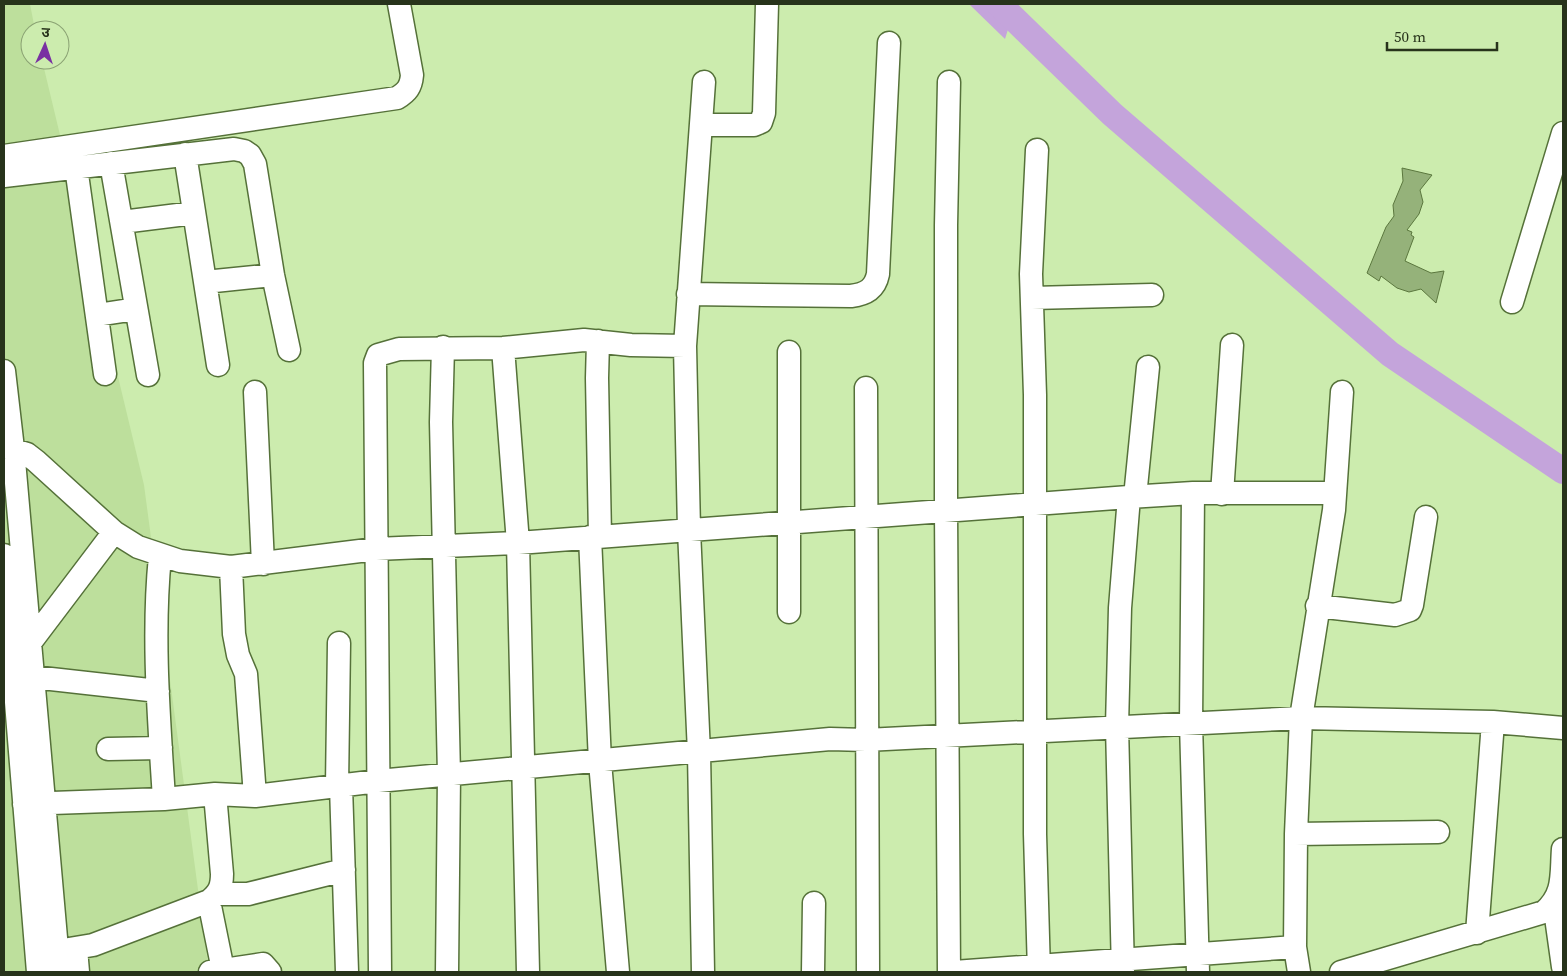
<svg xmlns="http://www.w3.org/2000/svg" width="1567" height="976" viewBox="0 0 1567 976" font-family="'Source Serif 4','Noto Sans Devanagari',serif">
<rect width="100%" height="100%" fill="#ccecae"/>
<path fill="#bddf9c" d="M4,4H30L35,30H30V60H42L144,485L209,972H4Z"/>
<path fill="#c4a4db" d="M969,4H1016L1005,39Z"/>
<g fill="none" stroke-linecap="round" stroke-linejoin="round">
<path stroke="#c4a4db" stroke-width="26" d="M999,4L1112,114L1390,354L1563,471"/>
</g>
<path fill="#95b27a" stroke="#5b773e" d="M1402,168L1432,175L1420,190L1423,202L1419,214L1407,230L1412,232L1411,235L1414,237L1405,261L1431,273L1444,271L1436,303L1421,289L1409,292L1397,288L1381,276L1379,281L1367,273L1386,227L1394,216L1393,205L1403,181Z"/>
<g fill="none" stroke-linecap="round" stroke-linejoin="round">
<g stroke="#557139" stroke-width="25">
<path id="minor" d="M949,82L946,225V510L949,972
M701,125H754L761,122L764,113L767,4
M1037,150L1031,274L1035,395V834L1039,972
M185,154L218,365
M4,156L397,98C407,92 411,87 412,75L399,4
M111,163L148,375
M76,167L105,374
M4,176L234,149L244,151L250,155L255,164L273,275L289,350
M122,222L194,213
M205,282L273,275
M688,294L851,296C866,294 875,289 878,274L889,43
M1032,298L1152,295
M1512,302L1563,133
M97,315L136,309
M598,341L597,378L600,537
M443,347L441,422L449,775L447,972
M503,348L518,543L528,972
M789,352V612
M4,371L13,449L59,972
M866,388L868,972
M255,392L263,564
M4,447L27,454L36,461L114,532L138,547L180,561L231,567L376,549L518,543L1129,497L1193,493H1333
M1193,493L1191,723L1198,972
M1222,494L1232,345
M1135,497L1148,367
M590,537L600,762L618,972
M4,555L38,972
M160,556C152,636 159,719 164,799
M231,567L234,634L238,655L246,674L255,796
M1317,606L1395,615L1410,610L1412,605L1426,517
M30,643L114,532
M33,677L158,691
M108,749L161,748
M337,786L339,643
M341,786L347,972
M24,804L164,799L215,794L255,796L378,781L830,739L866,740L1301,718L1493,722L1563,728
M1296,834L1438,832
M218,894H248L344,870
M209,901L223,970
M1554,903L1563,967
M1477,933L1493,722
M1295,947L1299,972
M76,949L78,972
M57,951L93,945L209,901C219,893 222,887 222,874L215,794
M210,972L263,964L270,972
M380,972L375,363L378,355L399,349L503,348L584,340L631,345L685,346
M703,972L699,753L689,530L685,346L704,82
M813,972L814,903
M954,972L1295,947L1296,834L1301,718L1334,510L1342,392
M1123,972L1117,726L1120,608L1129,497
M1341,972L1544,912C1565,894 1561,874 1563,849"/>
</g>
<use href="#minor" stroke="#fff" stroke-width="22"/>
</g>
<rect width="1567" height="976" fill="none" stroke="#27331b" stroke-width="10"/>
<g transform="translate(45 45) rotate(3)"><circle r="24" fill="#ccecae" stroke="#8aa273"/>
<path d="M0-4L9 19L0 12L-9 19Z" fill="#7930a2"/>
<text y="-8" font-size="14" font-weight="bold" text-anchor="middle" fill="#27331b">उ</text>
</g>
<path d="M1387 42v8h110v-8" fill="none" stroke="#27331b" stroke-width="2.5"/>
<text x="1394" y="42" font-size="15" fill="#27331b" stroke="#ccecae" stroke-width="4" paint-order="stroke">50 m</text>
</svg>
